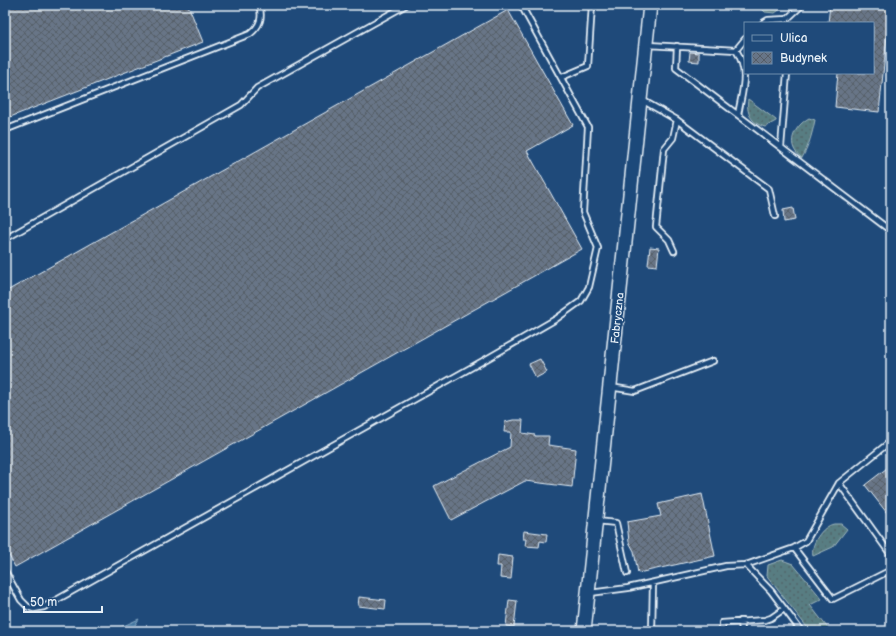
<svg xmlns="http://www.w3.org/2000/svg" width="896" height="636" viewBox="0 0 896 636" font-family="'Balsamiq Sans',sans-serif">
<defs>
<pattern id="grass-dots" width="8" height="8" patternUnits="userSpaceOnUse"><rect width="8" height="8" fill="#597d82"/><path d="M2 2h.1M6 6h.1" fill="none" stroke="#506569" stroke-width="1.8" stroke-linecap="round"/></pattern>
<pattern id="building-cross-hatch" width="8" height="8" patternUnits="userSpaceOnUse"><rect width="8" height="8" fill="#677587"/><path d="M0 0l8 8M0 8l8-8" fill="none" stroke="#565e68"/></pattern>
</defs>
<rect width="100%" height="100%" fill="#1f4a7a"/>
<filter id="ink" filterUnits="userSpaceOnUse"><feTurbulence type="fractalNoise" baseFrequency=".025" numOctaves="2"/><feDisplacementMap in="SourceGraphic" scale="8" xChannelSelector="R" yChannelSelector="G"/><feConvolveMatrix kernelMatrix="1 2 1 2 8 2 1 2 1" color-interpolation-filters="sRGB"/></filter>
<g filter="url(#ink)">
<path fill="url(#grass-dots)" stroke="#a0b7bd" d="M758,5H782L785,6L775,13L765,12Z
M748,99L776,120V121L765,127C751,123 746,113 748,99Z
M809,118L815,120C812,134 809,146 802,158C785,146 793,127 809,118Z
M834,524H841L847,529L833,547L813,556C810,545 822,526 834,524Z
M782,560L793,564L822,599L810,605L830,631H810L767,576L768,565Z"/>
<path fill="#4477a1" stroke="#86a8c4" d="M139,619L131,631H112Z"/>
<path fill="url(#building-cross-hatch)" stroke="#e8f1f8" d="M5,5H188L203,42L5,119Z
M830,5H882V7H890L879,112L835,107L838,73H873V23H828Z
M508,10L573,125L527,151L582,249L15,567L5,548V292Z
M690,52L699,53V62L689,61Z
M793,208L795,220L784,222L783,210Z
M650,247L659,248L657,266L648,265Z
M540,359L547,372L536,378L529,364Z
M513,420H523L522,433L535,435V436H549L548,445L576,449L572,487L525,481L451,520L434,486L510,447L511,432H504L505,422Z
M891,465V518L865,485Z
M702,494L715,556L638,573L634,551L629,542L627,522L661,516L658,504Z
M524,531L547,534L546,542L540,541L539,547L525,546L526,539H523Z
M498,555L513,557L511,579L500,578L501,566H497Z
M359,597L386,600L385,609L358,606Z
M509,600L517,601L514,627L506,626Z"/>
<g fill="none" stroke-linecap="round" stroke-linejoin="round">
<g stroke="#e8f1f8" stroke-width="8">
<path id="service" d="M763,23L768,20L787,19L802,5
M648,45L736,50
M677,46L676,68L891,231
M736,50C750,72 742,91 738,115
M736,50L745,39
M562,77L588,66L592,5
M642,100L677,120L673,138L664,149L656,227L669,240L674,251
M677,120L769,189L775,216
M5,130L250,34C260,26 263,18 259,5
M781,147L787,73
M5,239L241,105L257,88L406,5
M610,387L635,391L713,361
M839,483L891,555
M597,521L616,523L627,573
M794,548L833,599L891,570
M746,565L771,591L801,631
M5,571L21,600L28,607L34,609L44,607L490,357L556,319L581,301L589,287L598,248L583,212L588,127L521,5
M590,593L628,588L726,566L746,565L794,548L806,541L839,483L891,441
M741,621L742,631
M652,631L653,583
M722,631V623L765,620L771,618L784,609
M890,631L891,630"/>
</g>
<g stroke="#e8f1f8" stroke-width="16">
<path id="secondary" d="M584,631L650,5"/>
</g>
<use href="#service" stroke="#1f4a7a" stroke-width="4.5"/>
<use href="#secondary" stroke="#1f4a7a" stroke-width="13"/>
</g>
</g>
<g text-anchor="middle" stroke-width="3" stroke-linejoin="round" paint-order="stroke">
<g font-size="11" fill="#e8f1f8" stroke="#1f4a7a">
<text transform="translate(617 318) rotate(-84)" y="4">Fabryczna</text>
</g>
</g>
<rect width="896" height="636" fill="none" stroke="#1f4a7a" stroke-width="20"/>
<rect x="10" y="10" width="876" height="616" fill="none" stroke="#e8f1f8" stroke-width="1.5" filter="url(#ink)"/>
<rect x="744" y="22" width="130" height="52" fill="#1f4a7a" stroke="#6f8dac"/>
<rect x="752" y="35" width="20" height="6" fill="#1f4a7a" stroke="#6f8dac"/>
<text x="780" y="42" font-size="12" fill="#e8f1f8">Ulica</text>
<rect x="752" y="52" width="20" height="12" fill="url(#building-cross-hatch)" stroke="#6f8dac"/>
<text x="780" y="62" font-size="12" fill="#e8f1f8">Budynek</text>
<path d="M24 606v6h78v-6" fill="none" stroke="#e8f1f8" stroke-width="2"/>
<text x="30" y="606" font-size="12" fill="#e8f1f8" stroke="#1f4a7a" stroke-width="3" paint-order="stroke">50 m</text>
</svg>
